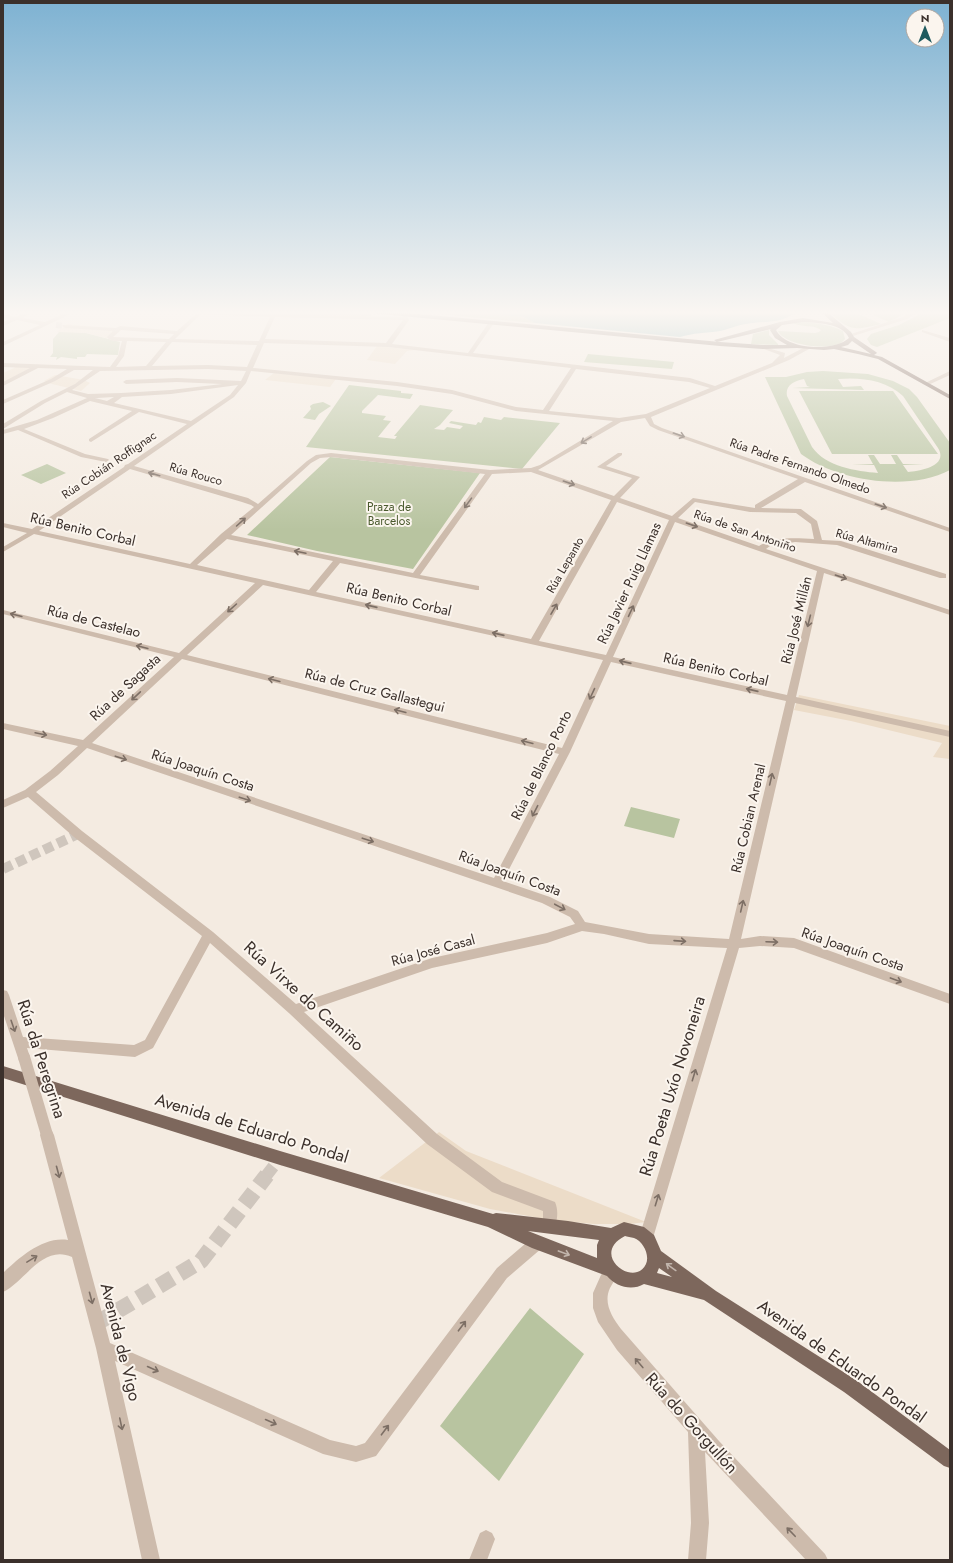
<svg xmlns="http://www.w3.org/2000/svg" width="953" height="1563" viewBox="0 0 953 1563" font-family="Jost,sans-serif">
<rect width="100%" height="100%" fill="#f4ebe1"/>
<path fill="#b8c4a0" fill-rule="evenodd" d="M288,311H346L372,314L371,316L285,314Z
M427,311C452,311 515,309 535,323L458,316Z
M887,311H910L889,322L873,315Z
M926,311H950V318L877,347L871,345L867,339L871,334L899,325Z
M835,313L861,315L881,324C854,330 852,332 831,314Z
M804,322C818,323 831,325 843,331L845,339C837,353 784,346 778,331L815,333L819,332L821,330C813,324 802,328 793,323Z
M769,330V335L778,344V345L751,344L753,334Z
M60,331L86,333L120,342L118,355L87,354L85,357H77V359L61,357L56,360L57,357H50L53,353V339Z
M588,354L674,362L672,369L584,362Z
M823,371L868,374L893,381L909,389L917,397L950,443V470C909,492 837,481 801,454L765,377H786L807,372ZM804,379L807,386L810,387L792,388L864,390L861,386L843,387L838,379C861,377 886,380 903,396L938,448C949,466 920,471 908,472L903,465H924L903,464L897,455H891L896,464H880L874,455H868L873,464H852L874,465L878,473C856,471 826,467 812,447L787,396C785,385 794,381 804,379Z
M349,385L401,391V393L413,394L410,399L378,395L362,411V413L386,416L383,420L391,421L378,437L395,439L397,436H394L420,405L453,410L440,425L434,429L444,430L447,427L460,429L463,426L449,423L451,421L476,425L478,422L481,423L484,417L501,420L504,417L560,423L522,469L306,447Z
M799,391H893L938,454H832Z
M323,402L331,406L319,414L315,420L303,418L311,409L310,406L313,404Z
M330,457L480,473L413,569L317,551L247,535Z
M47,464L66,473L41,484L21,475Z
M631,807L680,819L674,838L624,826Z
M530,1308L584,1354L499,1481L440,1426Z"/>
<path fill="#ecdcc8" d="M67,324L116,329L117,334L110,339L86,333L57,332Z
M377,346L415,350L407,351L395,364L367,360Z
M18,364L41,366L3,386V373L14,368Z
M274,373L336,379L330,387L265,380Z
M55,375L84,380L90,383L81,391L48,383L44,381Z
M799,695L950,726V759L933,757L942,743L851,721L794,710Z
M439,1132L466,1151L646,1222L630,1224H594L550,1220L490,1209L379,1178Z"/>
<path fill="#7fb0b2" d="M467,311H796C785,324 761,321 746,324C737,325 729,329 720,331C706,333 693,333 680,337L535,323L523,317Z"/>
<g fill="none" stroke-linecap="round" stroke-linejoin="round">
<path stroke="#cfc6bd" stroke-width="6" stroke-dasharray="6 3" stroke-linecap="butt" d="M56,325L65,326"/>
<path stroke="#cfc6bd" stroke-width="10" stroke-dasharray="10 5" stroke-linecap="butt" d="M3,869L78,834"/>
<path stroke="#cfc6bd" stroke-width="12" stroke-dasharray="12 6" stroke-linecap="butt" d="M266,1176L280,1158"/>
<path stroke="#cfc6bd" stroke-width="16" stroke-dasharray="16 8" stroke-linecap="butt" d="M97,1323L201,1261L267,1175"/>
<path fill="#cdbbac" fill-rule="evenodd" d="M29,311H37L22,318L45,322L70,311H77L3,346V342L40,325L17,320L3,326V322L10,319L3,318V314L16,317Z
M133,311L271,313L272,311H278L276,314L402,317L400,314L403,312L405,313L409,320L392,344L468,353L489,322L491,321L494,323L473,353L690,378L715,386L772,363L780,355L761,348V346L785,353L784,358L805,347H809V349L789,360L651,417L654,424L662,428L950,528V532L805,482L761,508L801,509L817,521L822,540L841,541L946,574V578H940L837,545L795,542L770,546L766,549L950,610V615L824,573L796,697L950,731V737L795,703L741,939L760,936L794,938L950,994V1004L794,948L760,946L739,948L653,1238L651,1243L646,1245L641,1243L639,1238L727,948L649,944L604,934L582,931L547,943L432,968L304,1012L437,1134L502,1182L555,1202C558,1209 558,1218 555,1225L550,1227L545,1225L543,1220V1211L492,1192L427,1144L290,1014L210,943L153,1048L135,1057L27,1048L30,1057L29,1061L24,1063L19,1061L3,1013V990L7,991L9,995L23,1037L134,1045L145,1040L202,936L74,837L28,797L3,808V800L25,790L50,771L78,746L3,729V723L83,740L174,657L3,614V610L179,653L255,583L34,534L3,552V547L27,533L3,527V523L32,529L124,467L125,465L128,464L187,424L139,412L91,442L89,441V439L132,411L90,401L53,418L24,429L85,454L108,459L109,460L106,462L81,457L18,430L3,434V430L37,420L87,398L67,392L45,403L3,429V424L41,401L75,384L93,370H74L55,381L3,404V400L51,379L67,369L38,368L3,386V382L30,368L3,367V363L110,367L118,356L122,341C116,341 111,342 107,337L113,331L65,328L62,326L63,325L116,328L120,326L177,331L196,314L136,313ZM201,314L270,317L259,341L175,339ZM275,317L403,320L386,343L265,339ZM121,330L174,334L169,339L113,337ZM127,341L166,342L146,366L116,367L124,356ZM172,342L257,345L247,367L208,365L152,366ZM264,343L388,347L571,368L543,410L516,407L452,390L397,382L253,368ZM208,369L246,371L241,381L177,378L126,380L123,382L126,384L177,382L222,384L171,390L121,393L88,394L72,390L100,371ZM576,369L689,382L710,388L646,414L619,418L549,411ZM251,371L397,386L452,394L516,411L613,421L540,465L531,468L490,470L331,453L316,455L307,461L258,504L248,498L134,466L234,397L246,383ZM238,385L230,395L191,421L114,403L122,397L171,394ZM114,397L107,401L95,398H97ZM645,418L650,426L658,430L798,479L755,505V508L693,498L672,516L620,498L640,477L606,466L622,455V453H618L597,467L632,478L614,496L538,470L621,422ZM331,457L485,474L413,573L231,535L311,463L320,458ZM130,469L242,502L251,505L254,507L221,534L190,564L39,531ZM531,472L611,500L531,639L316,592L340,563L476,590H479V586L420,575L492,474ZM617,502L669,520L606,655L539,641ZM695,502L750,512L796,513L811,524L814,539C797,538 775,536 759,546L678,518ZM675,522L817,571L787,695L613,657ZM227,539L333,561L309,590L197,565ZM263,585L603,660L562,748L187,655ZM182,659L559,754L494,878L92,743ZM611,662L786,701L729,939L649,934L585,922L578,911L550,897L503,881L570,752ZM87,748L542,903L570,917L575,924L547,933L432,958L296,1004L213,932L82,831L36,792L58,775Z
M912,311H919L907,319L853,336L848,335L903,317Z
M922,330L950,338V342L922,332Z
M950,371V375L928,385L923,384Z
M47,1129L52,1131L54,1135L110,1343L330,1440L356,1446L365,1443L497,1268L532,1238L537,1236L542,1238L544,1243L542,1248L507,1278L376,1456L356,1462L323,1454L115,1361L160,1560H142L96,1348L72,1257C42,1244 25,1282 3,1292V1273C19,1258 43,1236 68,1240L40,1135L42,1131Z
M612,1264L617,1267L620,1272C617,1278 613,1282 610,1288C603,1303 612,1317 621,1329L719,1441L825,1554L828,1560H806L705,1452L709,1523L706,1560H688L691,1523L688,1432L617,1350L598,1322L593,1308V1293L601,1275L607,1267Z
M486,1530L492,1533L495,1539L487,1560H469L480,1533Z"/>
<path fill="#7d675c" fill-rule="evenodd" d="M367,311H387L720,342L763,345H787L775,338L770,330L771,329L717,342L714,340L780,322L803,318L833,323L820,311H826L851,332L854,337L876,352L877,353L874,355L882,357L950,395V399L878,359L858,354L834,349L824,350L797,348L763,349L720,346L370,313ZM803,322C818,323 842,323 849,338C834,352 786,350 776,330L782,325ZM852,341L871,354L841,347L848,345Z
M3,1066L280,1151L493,1214L496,1213L568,1221L611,1228L624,1222L644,1227L654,1235L661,1251L716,1291L856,1380L950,1450V1468L944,1466L844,1392L704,1300L644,1284C632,1291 616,1287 607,1276L532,1248L488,1227L280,1165L3,1078ZM528,1231L599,1240L597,1245V1258ZM625,1236C627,1237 631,1237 634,1238C643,1241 650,1255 646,1264C634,1289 589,1254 625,1236ZM659,1268L672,1277L657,1273Z"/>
<path stroke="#cdbbac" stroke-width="12" d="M24,1057L47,1135"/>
</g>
<defs><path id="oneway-shaft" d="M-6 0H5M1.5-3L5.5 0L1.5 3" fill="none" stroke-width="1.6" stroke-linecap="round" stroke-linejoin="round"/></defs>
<g stroke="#7d6f65">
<use href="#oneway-shaft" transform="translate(679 435) rotate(19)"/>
<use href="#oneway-shaft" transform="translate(586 440) rotate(149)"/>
<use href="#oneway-shaft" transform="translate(154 474) rotate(-164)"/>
<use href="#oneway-shaft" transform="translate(569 483) rotate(19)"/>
<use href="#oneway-shaft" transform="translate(468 503) rotate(126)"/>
<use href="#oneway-shaft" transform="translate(881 506) rotate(19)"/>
<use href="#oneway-shaft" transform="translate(241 522) rotate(-42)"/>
<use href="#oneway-shaft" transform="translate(692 525) rotate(19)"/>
<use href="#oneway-shaft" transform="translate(300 552) rotate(-168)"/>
<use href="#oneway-shaft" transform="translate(841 577) rotate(19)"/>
<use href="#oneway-shaft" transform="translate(371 606) rotate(-167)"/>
<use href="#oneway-shaft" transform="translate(232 608) rotate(138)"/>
<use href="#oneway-shaft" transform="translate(554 609) rotate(-60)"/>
<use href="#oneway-shaft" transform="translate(631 611) rotate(-65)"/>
<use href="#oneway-shaft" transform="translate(16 615) rotate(-166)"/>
<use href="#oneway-shaft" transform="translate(809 621) rotate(104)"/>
<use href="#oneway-shaft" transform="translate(498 634) rotate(-167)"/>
<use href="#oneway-shaft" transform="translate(142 647) rotate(-166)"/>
<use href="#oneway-shaft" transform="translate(625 662) rotate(-167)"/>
<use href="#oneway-shaft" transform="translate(274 680) rotate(-166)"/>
<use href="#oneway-shaft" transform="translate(752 690) rotate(-167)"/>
<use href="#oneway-shaft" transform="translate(592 694) rotate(115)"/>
<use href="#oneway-shaft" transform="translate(136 696) rotate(137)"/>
<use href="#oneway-shaft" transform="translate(400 711) rotate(-166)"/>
<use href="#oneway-shaft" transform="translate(41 734) rotate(12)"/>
<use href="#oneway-shaft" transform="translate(527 742) rotate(-166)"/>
<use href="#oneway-shaft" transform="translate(121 758) rotate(18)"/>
<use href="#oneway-shaft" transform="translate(771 779) rotate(-77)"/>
<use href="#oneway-shaft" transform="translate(245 799) rotate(18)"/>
<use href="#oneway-shaft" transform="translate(535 811) rotate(117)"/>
<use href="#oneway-shaft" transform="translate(368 840) rotate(18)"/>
<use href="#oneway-shaft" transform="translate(742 906) rotate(-77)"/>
<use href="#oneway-shaft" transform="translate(560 907) rotate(28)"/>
<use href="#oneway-shaft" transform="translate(680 941) rotate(4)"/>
<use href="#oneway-shaft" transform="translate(772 942) rotate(2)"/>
<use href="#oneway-shaft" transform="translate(896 980) rotate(20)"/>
<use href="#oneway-shaft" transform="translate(13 1026) rotate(71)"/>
<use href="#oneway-shaft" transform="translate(694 1075) rotate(-73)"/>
<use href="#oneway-shaft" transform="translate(58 1172) rotate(75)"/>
<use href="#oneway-shaft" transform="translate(657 1200) rotate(-73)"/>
<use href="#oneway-shaft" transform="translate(32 1259) rotate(-31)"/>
<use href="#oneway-shaft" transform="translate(91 1298) rotate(75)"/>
<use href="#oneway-shaft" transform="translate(462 1326) rotate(-53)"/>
<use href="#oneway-shaft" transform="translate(639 1363) rotate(-130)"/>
<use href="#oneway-shaft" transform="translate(153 1369) rotate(24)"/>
<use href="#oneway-shaft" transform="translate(271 1422) rotate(24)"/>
<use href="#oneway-shaft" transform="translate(121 1424) rotate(78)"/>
<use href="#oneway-shaft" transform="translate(385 1430) rotate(-53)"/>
<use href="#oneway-shaft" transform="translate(791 1532) rotate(-134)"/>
</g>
<g stroke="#c2b5ac">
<use href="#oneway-shaft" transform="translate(564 1253) rotate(20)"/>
<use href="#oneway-shaft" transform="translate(671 1267) rotate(-144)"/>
</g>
<linearGradient id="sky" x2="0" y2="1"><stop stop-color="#7eb2d2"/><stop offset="0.59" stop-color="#faf6f2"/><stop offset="1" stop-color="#faf6f2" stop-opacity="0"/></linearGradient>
<rect width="953" height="530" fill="url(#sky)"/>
<g text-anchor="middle" stroke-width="4" stroke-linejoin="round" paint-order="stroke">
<g font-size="12" fill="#3b302b" stroke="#fbf5ee">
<text transform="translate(109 465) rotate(-34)" y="4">Rúa Cobián Roffignac</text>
<text transform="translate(800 466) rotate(19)" y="4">Rúa Padre Fernando Olmedo</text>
<text transform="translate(196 474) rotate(16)" y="4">Rúa Rouco</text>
<text transform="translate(745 531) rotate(19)" y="4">Rúa de San Antoniño</text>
<text transform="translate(867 541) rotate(15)" y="4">Rúa Altamira</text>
<text transform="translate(565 565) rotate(-60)" y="4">Rúa Lepanto</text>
</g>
<g font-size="12" fill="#4a5a2e" stroke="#fbf5ee">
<text x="389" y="511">Praza de<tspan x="389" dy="14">Barcelos</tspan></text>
</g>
<g font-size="14" fill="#3b302b" stroke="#fbf5ee">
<text transform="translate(83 529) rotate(13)" y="5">Rúa Benito Corbal</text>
<text transform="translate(629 583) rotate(-65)" y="5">Rúa Javier Puig Llamas</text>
<text transform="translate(399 599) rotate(13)" y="5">Rúa Benito Corbal</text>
<text transform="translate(796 620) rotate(-76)" y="5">Rúa José Millán</text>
<text transform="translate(94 621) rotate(14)" y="5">Rúa de Castelao</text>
<text transform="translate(716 669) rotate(13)" y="5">Rúa Benito Corbal</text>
<text transform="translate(125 687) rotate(-43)" y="5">Rúa de Sagasta</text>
<text transform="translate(375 690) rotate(14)" y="5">Rúa de Cruz Gallastegui</text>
<text transform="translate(541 765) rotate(-64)" y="5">Rúa de Blanco Porto</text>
<text transform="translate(203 770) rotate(18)" y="5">Rúa Joaquín Costa</text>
<text transform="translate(748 818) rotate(-77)" y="5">Rúa Cobian Arenal</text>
<text transform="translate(510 873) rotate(20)" y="5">Rúa Joaquín Costa</text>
<text transform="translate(853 949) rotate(19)" y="5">Rúa Joaquín Costa</text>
<text transform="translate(433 950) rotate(-15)" y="5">Rúa José Casal</text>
</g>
<g font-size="17" fill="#3b302b" stroke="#fbf5ee">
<text transform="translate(304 996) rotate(42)" y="6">Rúa Virxe do Camiño</text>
<text transform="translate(42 1059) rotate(72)" y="6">Rúa da Peregrina</text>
<text transform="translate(672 1086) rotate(-73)" y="6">Rúa Poeta Uxío Novoneira</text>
<text transform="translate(252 1128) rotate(17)" y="6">Avenida de Eduardo Pondal</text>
<text transform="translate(121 1342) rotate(76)" y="6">Avenida de Vigo</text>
<text transform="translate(842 1361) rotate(35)" y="6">Avenida de Eduardo Pondal</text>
<text transform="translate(692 1423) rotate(48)" y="6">Rúa do Gorgullón</text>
</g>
</g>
<rect width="953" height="1563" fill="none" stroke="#3b302b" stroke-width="8"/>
<g transform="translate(925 28)"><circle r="19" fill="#fbf5ee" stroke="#aea6a0"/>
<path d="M0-3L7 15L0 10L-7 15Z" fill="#1f5a5e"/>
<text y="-6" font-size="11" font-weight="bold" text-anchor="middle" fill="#3b302b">N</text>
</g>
</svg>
